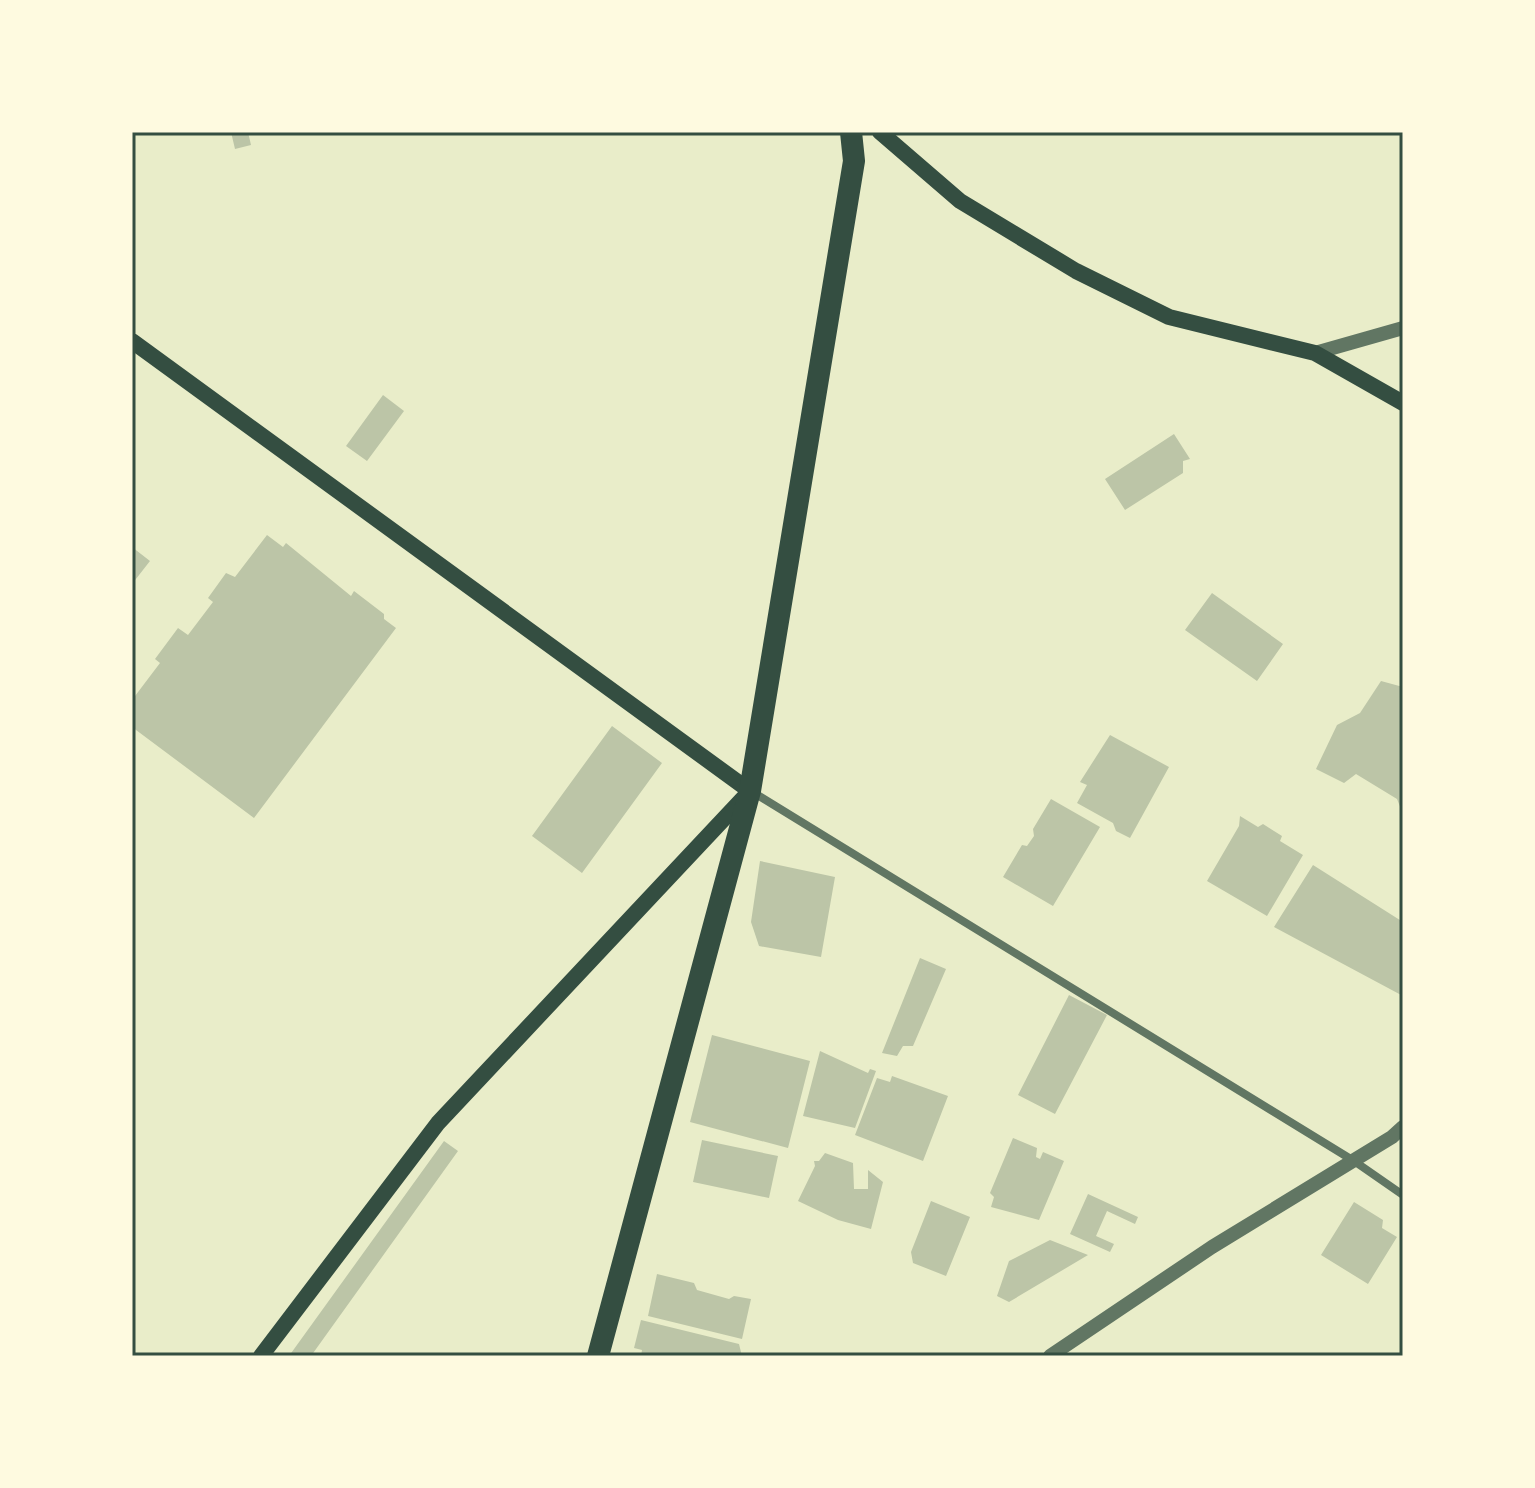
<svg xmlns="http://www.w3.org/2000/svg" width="1535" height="1488" viewBox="0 0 1535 1488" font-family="'Noto Sans',sans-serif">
<rect width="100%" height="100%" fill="#e9edc9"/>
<path fill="#bcc5a7" d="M231,132H248L251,145L235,149Z
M383,395L404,411L367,461L346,446Z
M1174,434L1190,459L1183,461V473L1125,510L1105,479Z
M267,535L283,547L286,543L351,596L354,591L384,614V619L396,628L254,818L132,727V700L160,663L155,659L178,628L188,635L213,602L208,598L226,573L235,577Z
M132,547L150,561L132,584Z
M1212,593L1283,644L1257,681L1185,630Z
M1381,681L1403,687V814L1397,799L1356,774L1344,783L1316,769L1337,725L1360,713Z
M612,726L662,763L582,873L532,836Z
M1110,735L1169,767L1130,838L1116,831L1113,823L1077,803L1087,785L1080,782Z
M1051,799L1100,827L1053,906L1003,877L1022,845L1027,846L1034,836L1033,829Z
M1240,816L1258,827L1263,824L1282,836L1280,841L1303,855L1267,916L1207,881L1239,826Z
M760,861L835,877L821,957L759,946L751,922Z
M1313,865L1403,922V996L1274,927Z
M920,958L946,969L913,1046H903L897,1056L882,1053Z
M1069,995L1107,1015L1055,1114L1018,1095Z
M712,1035L810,1061L788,1148L690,1122Z
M820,1051L868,1073L870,1069L876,1071L855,1128L803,1116Z
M892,1076L948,1096L923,1161L855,1135L877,1078L890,1082Z
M1013,1138L1037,1148L1036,1157L1040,1159L1043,1152L1064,1161L1039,1220L991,1207L994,1197L990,1193Z
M702,1140L778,1156L769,1198L693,1182Z
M444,1141L458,1151L311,1356H289Z
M825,1153L853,1163L854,1189H868V1170L883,1182L871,1229L838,1220L798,1201L815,1166L814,1161H819Z
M1088,1194L1138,1217L1135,1224L1107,1211L1096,1236L1114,1244L1110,1252L1070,1234Z
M931,1201L970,1217L946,1276L913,1263L911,1252Z
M1354,1202L1383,1220L1382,1228L1397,1237L1368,1284L1321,1255Z
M1050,1240L1088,1255L1009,1302L997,1296L1009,1261Z
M657,1274L694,1283L697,1290L729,1299L734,1296L751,1299L742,1339L648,1316Z
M641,1320L739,1344L742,1356H641L642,1350L634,1348Z"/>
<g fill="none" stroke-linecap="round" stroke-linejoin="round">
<path stroke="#617663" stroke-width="8" d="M751,791L1354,1161L1403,1195"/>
<path stroke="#617663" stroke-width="14" d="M1315,353L1403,328
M1050,1356L1212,1247L1392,1137L1403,1127"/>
<path stroke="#344e41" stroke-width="16" d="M880,132L960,201L1076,271L1169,317L1315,353L1403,403
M132,341L750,791L438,1123L261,1356"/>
<path stroke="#344e41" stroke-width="22" d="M598,1356L750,791L854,161L851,132"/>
</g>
<rect width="1535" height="1488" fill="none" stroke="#fefae0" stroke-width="268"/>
<rect x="134" y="134" width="1267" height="1220" fill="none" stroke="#344e41" stroke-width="3"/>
</svg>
